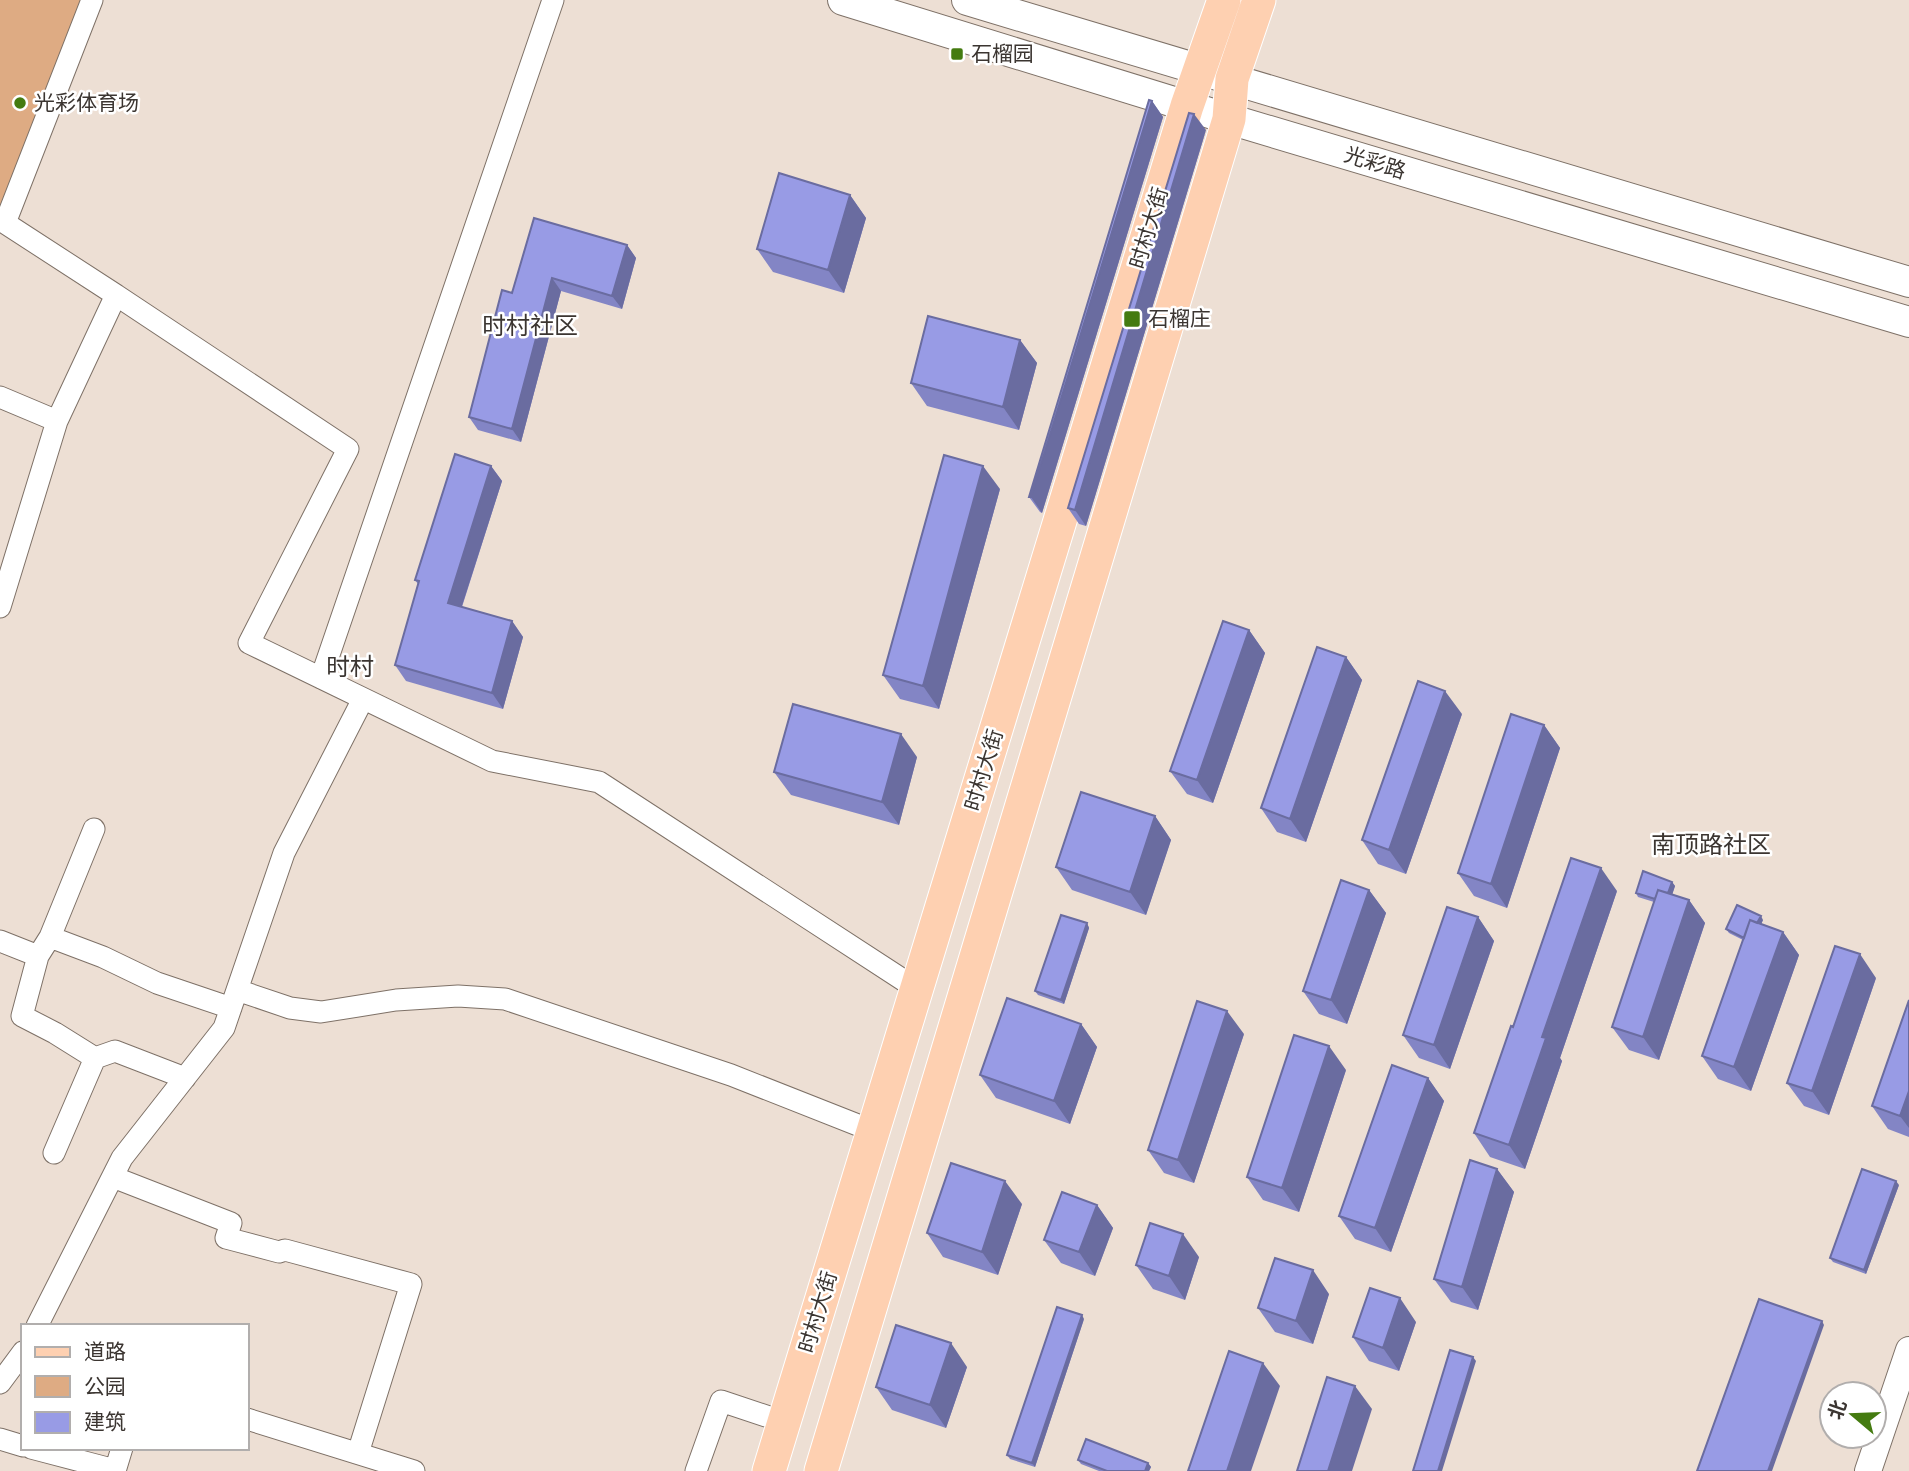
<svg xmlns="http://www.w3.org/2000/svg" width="1909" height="1471" viewBox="0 0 1909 1471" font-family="'DejaVu Sans','Noto Sans SC',sans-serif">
<rect width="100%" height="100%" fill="#eddfd4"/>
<path fill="#deab83" d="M0,0H81L0,206Z"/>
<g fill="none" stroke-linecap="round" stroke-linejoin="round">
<g stroke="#7e7167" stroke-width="23">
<path id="minor" d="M116,295L348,449L249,643L492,761L599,782L917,989
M0,397L57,421
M0,607L57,421L116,295L5,223L92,0
M321,678L553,0
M50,937L94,829
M0,941L38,956L22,1016L55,1033L95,1058L115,1051L185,1078
M38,956L50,937L103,957L157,983L231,1008
M237,990L290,1008L321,1012L396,1000L458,996L505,999L731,1075L873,1131
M54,1153L95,1058
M113,1177L231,1223L226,1238L279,1252L285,1250L411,1284L358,1453
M37,1326L122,1158L224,1028L284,853L363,699
M0,1383L23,1352
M247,1419L414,1471
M0,1439L23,1446
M31,1448L115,1470
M115,1471L122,1448
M696,1471L721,1401L784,1422"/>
</g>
<g stroke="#7e7167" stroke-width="28">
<path id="tertiary" d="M1868,1471L1909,1350"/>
</g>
<g stroke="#7e7167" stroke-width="32">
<path id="secondary" d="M843,0L1229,119L1909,322
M967,0L1909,282"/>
</g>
<g stroke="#fff" stroke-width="35">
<path id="primary" d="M769,1471L1187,106L1224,0
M821,1471L1229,119L1232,79L1259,0"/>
</g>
<use href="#minor" stroke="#fff" stroke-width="21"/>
<use href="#tertiary" stroke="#fff" stroke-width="26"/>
<use href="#secondary" stroke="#fff" stroke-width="30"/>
<use href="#primary" stroke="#fed0b1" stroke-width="33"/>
</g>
<path fill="#8385c5" d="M1152,101L1163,117L1042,513L1040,512L1029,497Z
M1206,130L1086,526L1079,524L1068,508Z
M850,195L866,218L844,293L773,272L757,249Z
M627,245L636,258L622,309L561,291L521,442L478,430L469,417L512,293Z
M1020,340L1037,363L1019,430L927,406L911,383Z
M491,466L502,481L462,607L512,621L523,637L503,709L406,681L395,665L418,584L415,580Z
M1000,489L939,709L900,699L883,675Z
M1249,630L1265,653L1213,803L1187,794L1170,771Z
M1346,657L1362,680L1306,842L1277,832L1261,808Z
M1462,714L1406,874L1378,864L1362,840Z
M1544,725L1560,748L1507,908L1474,896L1458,873Z
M917,757L899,825L791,795L774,772Z
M1155,816L1171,840L1146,915L1072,890L1056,867Z
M1672,882L1675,886L1672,895L1689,900L1705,923L1659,1060L1629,1050L1612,1027L1654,902L1638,897L1636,893Z
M1369,890L1386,913L1347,1024L1319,1014L1303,991Z
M1617,891L1560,1058L1562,1061L1525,1169L1490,1157L1474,1133L1513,1027Z
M1478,917L1494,941L1450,1069L1419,1058L1403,1035Z
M1763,920L1761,924L1783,932L1799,955L1751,1091L1718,1079L1702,1056L1743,940L1729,933L1726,929Z
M1087,923L1089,928L1064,1004L1038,995L1035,991Z
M1876,978L1829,1115L1804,1106L1787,1083Z
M1909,1000V1137L1888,1129L1872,1106Z
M1081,1024L1097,1047L1070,1124L996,1098L980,1075Z
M1244,1034L1194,1183L1164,1173L1148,1150Z
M1346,1070L1299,1212L1263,1200L1247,1177Z
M1428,1078L1444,1101L1391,1252L1355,1239L1339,1216Z
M1497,1169L1514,1192L1478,1310L1451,1302L1434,1279Z
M1899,1185L1866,1274L1833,1262L1830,1258Z
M1022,1204L998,1275L943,1257L927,1233Z
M1097,1205L1113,1228L1095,1276L1061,1263L1044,1240Z
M1199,1257L1185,1300L1153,1289L1136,1265Z
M1329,1294L1313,1344L1275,1332L1258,1308Z
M1084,1319L1035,1467L1010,1459L1007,1455Z
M1416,1322L1399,1371L1369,1361L1353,1337Z
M967,1367L946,1428L892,1410L876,1387Z
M1078,1460L1148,1463L1151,1467L1149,1471H1099L1081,1464Z"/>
<path fill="#6a6ca0" d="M1152,101L1163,117L1042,513L1031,497Z
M1194,114L1206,130L1086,526L1075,510Z
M850,195L866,218L844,293L828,270Z
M627,245L636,258L622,309L612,296Z
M552,278L561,291L521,442L512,429Z
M1020,340L1037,363L1019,430L1003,407Z
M491,466L502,481L458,618L448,603Z
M983,466L1000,489L939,709L923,686Z
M512,621L523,637L503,709L492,693Z
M1249,630L1265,653L1213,803L1197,780Z
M1346,657L1362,680L1306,842L1290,819Z
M1445,691L1462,714L1406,874L1389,850Z
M1544,725L1560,748L1507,908L1491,884Z
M901,734L917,757L899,825L882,802Z
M1155,816L1171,840L1146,915L1130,892Z
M1601,868L1617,891L1560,1058L1562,1061L1525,1169L1509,1145L1542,1037Z
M1672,882L1675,886L1668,907L1665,903Z
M1369,890L1386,913L1347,1024L1331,1000Z
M1689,900L1705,923L1659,1060L1643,1037Z
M1761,916L1763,920L1752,944L1749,940Z
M1478,917L1494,941L1450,1069L1434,1045Z
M1087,923L1089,928L1064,1004L1061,1000Z
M1783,932L1799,955L1751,1091L1734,1067Z
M1860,954L1876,978L1829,1115L1812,1091Z
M1227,1011L1244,1034L1194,1183L1178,1160Z
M1081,1024L1097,1047L1070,1124L1054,1101Z
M1329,1046L1346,1070L1299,1212L1282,1188Z
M1428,1078L1444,1101L1391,1252L1375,1228Z
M1909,1091V1128L1900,1116Z
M1497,1169L1514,1192L1478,1310L1462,1287Z
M1005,1181L1022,1204L998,1275L982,1252Z
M1896,1181L1899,1185L1866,1274L1864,1270Z
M1097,1205L1113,1228L1095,1276L1079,1252Z
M1183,1234L1199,1257L1185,1300L1169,1276Z
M1313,1270L1329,1294L1313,1344L1296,1321Z
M1400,1298L1416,1322L1399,1371L1383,1348Z
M1082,1315L1084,1319L1035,1467L1032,1463Z
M1822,1321L1824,1325L1772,1471H1768Z
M951,1343L967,1367L946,1428L930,1405Z
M1473,1357L1476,1361L1442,1471H1438Z
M1263,1363L1280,1386L1251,1471H1227Z
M1355,1386L1372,1409L1352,1471H1328Z
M1148,1463L1151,1467L1149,1471H1145Z"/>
<path fill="#989be5" stroke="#6a6ca0" stroke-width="2" d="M1149,100L1152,101L1031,497H1029Z
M1189,113L1194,114L1075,510L1068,508Z
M779,173L850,195L828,270L757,249Z
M534,218L627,245L612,296L552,278L512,429L469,417L502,290L512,293Z
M928,316L1020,340L1003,407L911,383Z
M455,454L491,466L448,603L512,621L492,693L395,665L419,581L415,580Z
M944,455L983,466L923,686L883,675Z
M1223,621L1249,630L1197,780L1170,771Z
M1317,647L1346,657L1290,819L1261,808Z
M1418,681L1445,691L1389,850L1362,840Z
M793,704L901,734L882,802L774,772Z
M1511,714L1544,725L1491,884L1458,873Z
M1081,792L1155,816L1130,892L1056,867Z
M1571,858L1601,868L1542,1037L1546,1038L1509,1145L1474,1133L1511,1026L1513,1027Z
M1643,871L1672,882L1668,893L1658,890L1655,899L1636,893Z
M1341,880L1369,890L1331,1000L1303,991Z
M1658,890L1689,900L1643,1037L1612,1027Z
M1737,905L1761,916L1757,923L1750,920L1744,938L1726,929Z
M1447,907L1478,917L1434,1045L1403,1035Z
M1061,915L1087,923L1061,1000L1035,991Z
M1750,920L1783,932L1734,1067L1702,1056Z
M1835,946L1860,954L1812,1091L1787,1083Z
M1007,998L1081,1024L1054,1101L980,1075Z
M1909,1000V1091L1900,1116L1872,1106Z
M1197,1001L1227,1011L1178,1160L1148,1150Z
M1294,1035L1329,1046L1282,1188L1247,1177Z
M1392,1065L1428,1078L1375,1228L1339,1216Z
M1470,1160L1497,1169L1462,1287L1434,1279Z
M951,1163L1005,1181L982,1252L927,1233Z
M1862,1169L1896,1181L1864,1270L1830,1258Z
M1062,1192L1097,1205L1079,1252L1044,1240Z
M1150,1223L1183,1234L1169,1276L1136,1265Z
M1275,1258L1313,1270L1296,1321L1258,1308Z
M1370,1288L1400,1298L1383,1348L1353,1337Z
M1759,1299L1822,1321L1768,1471H1697Z
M1057,1307L1082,1315L1032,1463L1007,1455Z
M896,1325L951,1343L930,1405L876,1387Z
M1450,1350L1473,1357L1438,1471H1413Z
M1229,1351L1263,1363L1227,1471H1188Z
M1327,1377L1355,1386L1328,1471H1297Z
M1086,1439L1148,1463L1145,1471H1107L1078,1460Z"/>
<g fill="#447b10" stroke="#fff" stroke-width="2.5">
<rect x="950" y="47" width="14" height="14" rx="3.5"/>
<circle cx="20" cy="103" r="7"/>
<rect x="1123" y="310" width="18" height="18" rx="3.5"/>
</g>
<g text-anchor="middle" stroke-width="5" stroke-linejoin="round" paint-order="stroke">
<g font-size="21" fill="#3b3531" stroke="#fff" text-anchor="start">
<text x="971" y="61">石榴园</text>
<text x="34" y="110">光彩体育场</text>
<text x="1148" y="326">石榴庄</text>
</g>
<g font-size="21" fill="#3b3531" stroke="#fff">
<text transform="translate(1375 163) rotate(17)" y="7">光彩路</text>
<text transform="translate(1149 228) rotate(-73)" y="7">时村大街</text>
<text transform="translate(984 770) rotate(-73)" y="7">时村大街</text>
<text transform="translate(818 1312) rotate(-73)" y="7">时村大街</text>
</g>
<g font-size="24" fill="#3b3531" stroke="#fff">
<text x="530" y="334">时村社区</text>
<text x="350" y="675">时村</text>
<text x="1711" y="853">南顶路社区</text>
</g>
</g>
<rect x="21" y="1324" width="228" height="126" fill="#ffffff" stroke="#b1aead" stroke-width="2"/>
<rect x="35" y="1347" width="35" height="10" fill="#fed0b1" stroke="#b1aead" stroke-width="2"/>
<text x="84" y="1359" font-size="21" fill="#3b3531">道路</text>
<rect x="35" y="1376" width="35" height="21" fill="#deab83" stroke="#b1aead" stroke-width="2"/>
<text x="84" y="1394" font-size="21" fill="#3b3531">公园</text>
<rect x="35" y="1412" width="35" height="21" fill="#989be5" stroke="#b1aead" stroke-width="2"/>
<text x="84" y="1429" font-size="21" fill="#3b3531">建筑</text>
<g transform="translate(1853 1415) rotate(289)"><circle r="33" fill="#ffffff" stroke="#b1aead" stroke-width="2"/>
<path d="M0-5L12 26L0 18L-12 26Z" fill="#447b10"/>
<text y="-10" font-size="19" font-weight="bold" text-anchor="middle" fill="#3b3531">北</text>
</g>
</svg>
